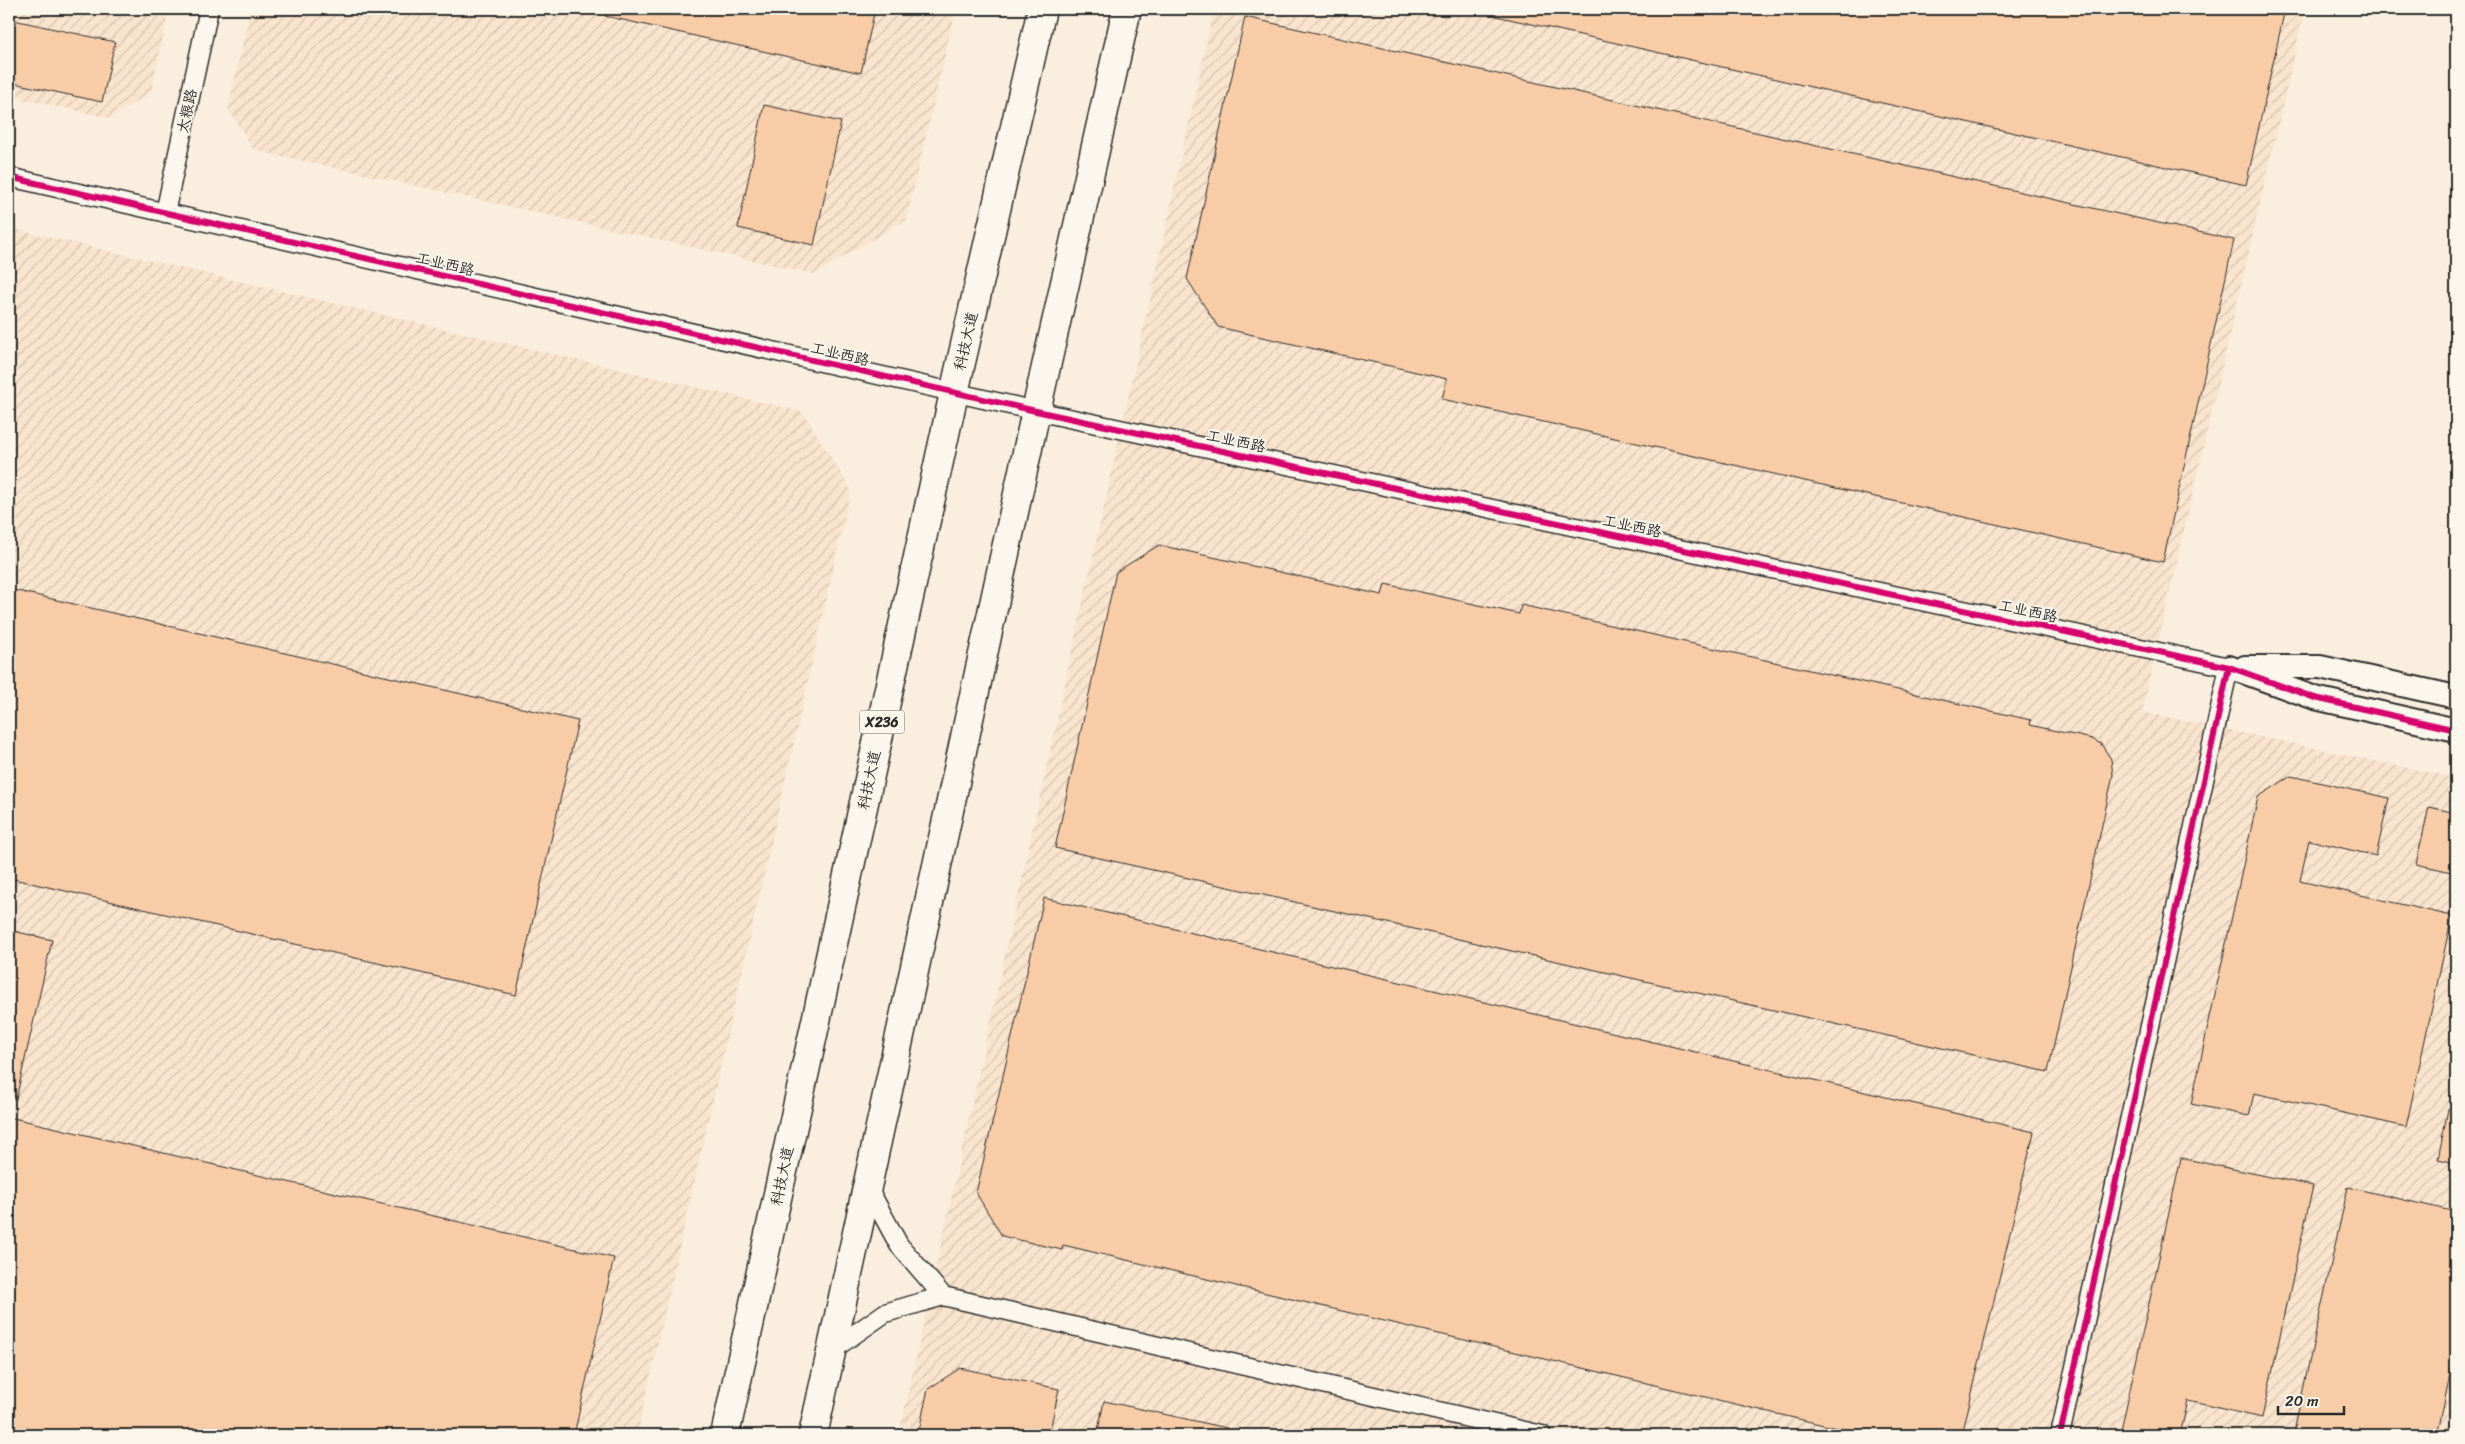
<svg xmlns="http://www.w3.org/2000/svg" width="2465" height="1444" viewBox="0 0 2465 1444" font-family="Sriracha,'LXGW WenKai TC',sans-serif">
<defs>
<pattern id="industrial-furrows" width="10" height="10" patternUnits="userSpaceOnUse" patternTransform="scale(1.25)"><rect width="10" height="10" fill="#f9e4cd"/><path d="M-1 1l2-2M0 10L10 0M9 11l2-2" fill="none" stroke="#d6c4b0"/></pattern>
</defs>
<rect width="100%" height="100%" fill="#faeede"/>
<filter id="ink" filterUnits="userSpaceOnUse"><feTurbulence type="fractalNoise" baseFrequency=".02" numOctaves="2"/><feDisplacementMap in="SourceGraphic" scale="10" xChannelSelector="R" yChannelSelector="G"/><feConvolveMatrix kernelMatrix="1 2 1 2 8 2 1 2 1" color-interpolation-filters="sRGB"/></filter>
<g filter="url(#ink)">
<path fill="url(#industrial-furrows)" d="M9,9H169L151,92L110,118L9,96Z
M250,9H956L906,220L814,274L254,150L228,109Z
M1214,9H2305L2142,712L2456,778V1435H899Z
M9,228L803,412L851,490L637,1435H9Z"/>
<path fill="#f7cca6" stroke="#2b2b2b" d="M606,9H875L861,73L605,16Z
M1497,9H2285L2246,185L1496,16Z
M1245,17L2234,240L2163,562L1442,399L1447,379L1218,327L1187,279Z
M9,19L115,42L102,102L9,82Z
M764,105L841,122L814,245L738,228Z
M1159,545L1382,595L1385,584L1519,614L1521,605L2031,720L2030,725L2092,739L2101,744L2111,759L2113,775L2048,1072L1055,848L1116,572Z
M9,589L578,721L516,995L9,878Z
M2291,776L2389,798L2376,856L2309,840L2300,881L2452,916L2406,1127L2254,1093L2249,1116L2191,1104L2258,797Z
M2429,807L2456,813V873L2416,864Z
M1044,898L2034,1132L1962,1435H1866L1063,1245L1062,1250L1002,1236L976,1193Z
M9,930L52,940L16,1099L9,1098Z
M2448,1109L2456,1110V1163L2438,1159Z
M9,1117L614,1258L574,1435H9Z
M2181,1158L2313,1186L2262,1418L2188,1401L2180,1435H2120Z
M2348,1187L2456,1212V1349L2437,1435H2293Z
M960,1368L1059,1389L1049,1435H992L967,1430L966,1435H918L928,1389Z
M1104,1401L1227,1428L1226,1435H1097Z"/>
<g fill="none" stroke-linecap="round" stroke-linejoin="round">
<g stroke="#2b2b2b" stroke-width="21">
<path id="minor" d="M9,177L1036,411L2229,667L2060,1435
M165,213L209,9
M867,1186L899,1245L943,1296
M832,1350L885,1313L943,1296L1542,1435"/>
</g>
<g stroke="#2b2b2b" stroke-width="26">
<path id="tertiary" d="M2229,667L2315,698L2456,730
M2245,667H2320L2456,697"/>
</g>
<g stroke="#2b2b2b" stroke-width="31">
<path id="primary" d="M725,1435L954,393L1042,9
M813,1435L1036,411L1127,9"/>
</g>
<use href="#minor" stroke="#fbf7ec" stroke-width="18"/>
<use href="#tertiary" stroke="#fbf7ec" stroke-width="22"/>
<use href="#primary" stroke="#fbf7ec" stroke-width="28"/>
<g stroke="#fbf7ec" stroke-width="9">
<path id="cycleway" d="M9,177L1036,411L2229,667L2315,698L2456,730
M2060,1435L2229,667"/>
</g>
<use href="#cycleway" stroke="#d6006c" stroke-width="6"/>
</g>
</g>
<g text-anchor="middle" stroke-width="4" stroke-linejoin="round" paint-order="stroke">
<rect fill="#fbf7ec" stroke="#696865" stroke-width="1" x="859.5" y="710.5" width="45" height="23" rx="4"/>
<g font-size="14" font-weight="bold" fill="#2b2b2b">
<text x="882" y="727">X236</text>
</g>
<g font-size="15" fill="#2b2b2b" stroke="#fbf7ec">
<text transform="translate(187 111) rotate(-78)" y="5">太粮路</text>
<text transform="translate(445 264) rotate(13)" y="5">工业西路</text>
<text transform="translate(966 341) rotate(-77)" y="5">科技大道</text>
<text transform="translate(840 354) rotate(13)" y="5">工业西路</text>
<text transform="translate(1236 441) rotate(12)" y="5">工业西路</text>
<text transform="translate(1632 526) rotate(12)" y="5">工业西路</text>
<text transform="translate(2028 611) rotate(12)" y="5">工业西路</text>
<text transform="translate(869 780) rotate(-78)" y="5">科技大道</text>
<text transform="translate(782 1176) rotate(-78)" y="5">科技大道</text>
</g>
</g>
<rect width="2465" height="1444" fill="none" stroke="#fbf7ec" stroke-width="30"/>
<rect x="15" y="15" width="2435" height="1414" fill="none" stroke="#2b2b2b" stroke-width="2" filter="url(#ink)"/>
<path d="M2278 1406v8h66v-8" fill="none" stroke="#2b2b2b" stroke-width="2.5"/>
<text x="2285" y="1406" font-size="15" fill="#2b2b2b" stroke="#fbf7ec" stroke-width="4" paint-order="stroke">20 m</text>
</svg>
